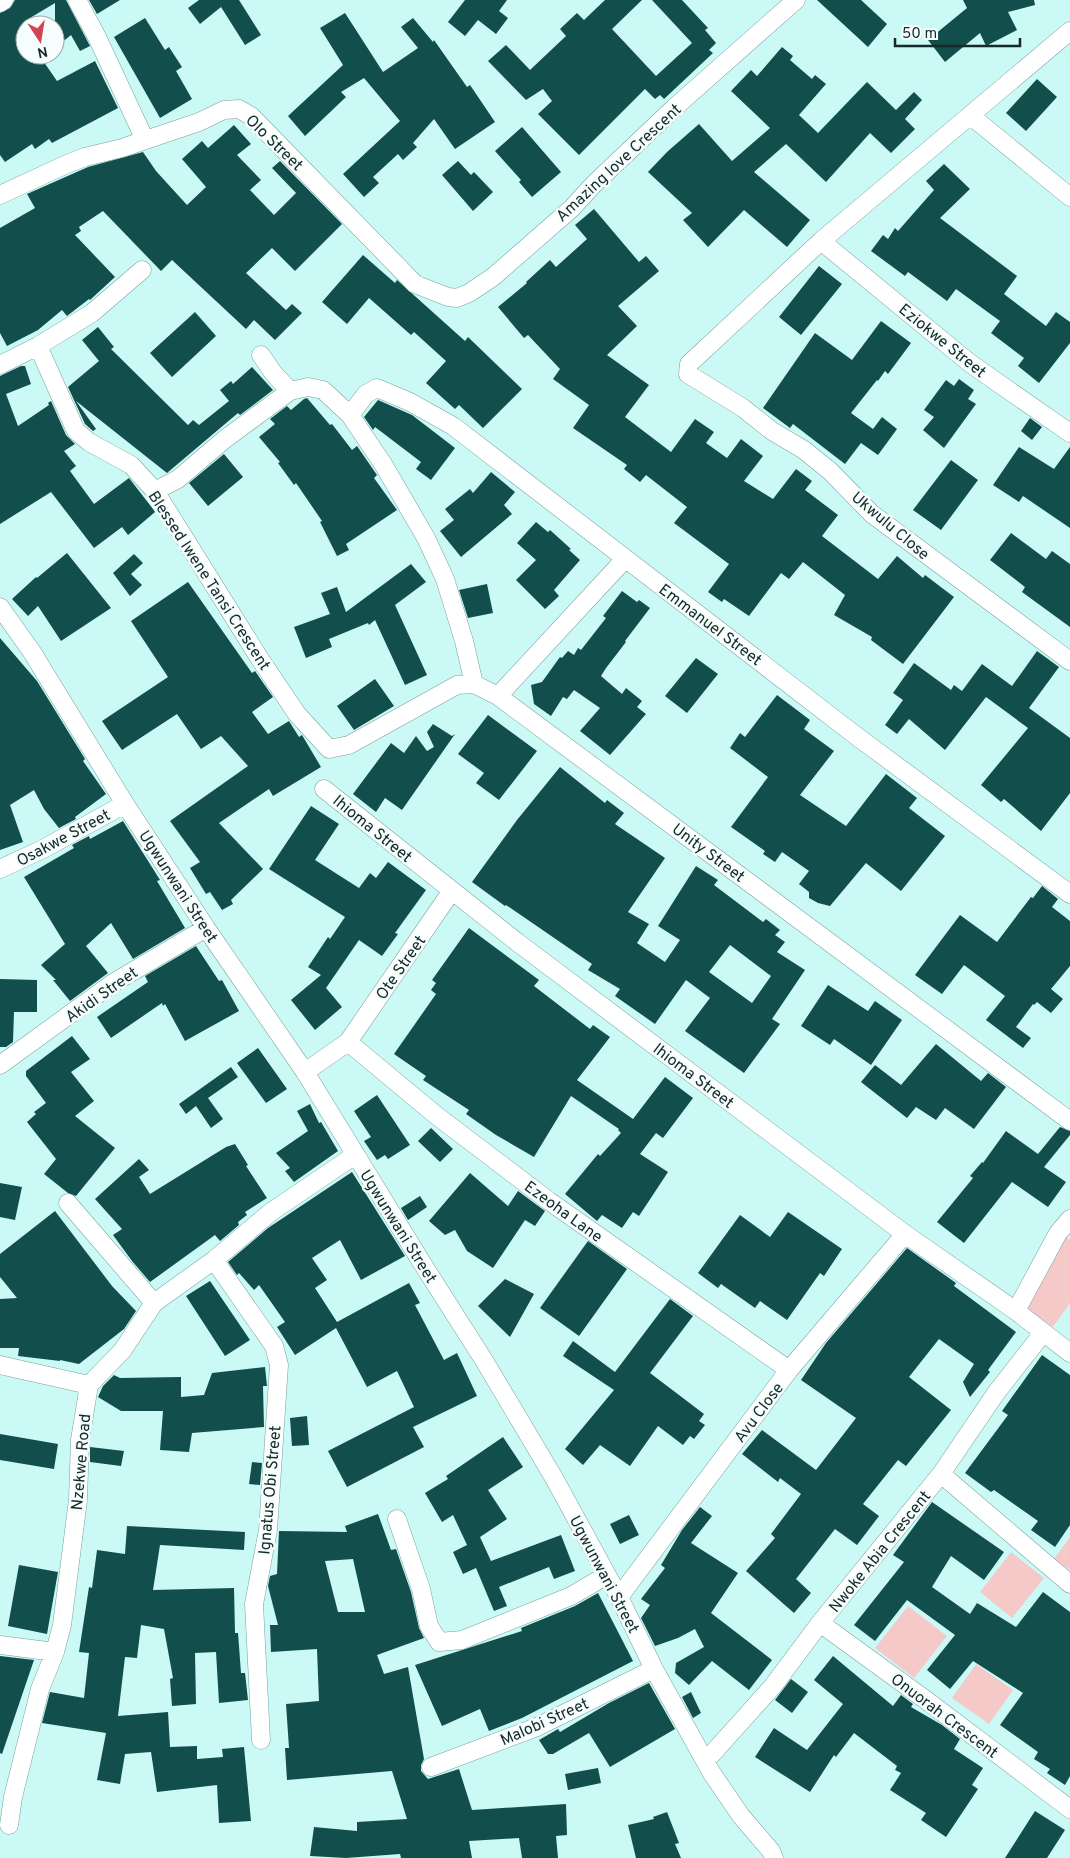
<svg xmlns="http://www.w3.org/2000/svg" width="1070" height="1858" viewBox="0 0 1070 1858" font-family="Overpass,sans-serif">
<rect width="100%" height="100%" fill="#cbf9f6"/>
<path fill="#f6c9c9" d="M1063,1235L1070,1240V1303L1053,1327L1016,1300Z
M1070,1537V1570L1054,1559Z
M1011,1552L1044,1578L1012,1618L980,1592Z
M908,1606L947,1636L914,1678L875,1648Z
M976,1664L1013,1690L989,1724L952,1698Z"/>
<path fill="#124e4c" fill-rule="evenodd" d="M15,0H66L90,46L80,51L71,35L55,48V3L25,21V55H39L57,81L95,61L118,108L52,143L49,139L35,149L32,144L5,162L0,155V13L10,8Z
M89,0H120L97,14Z
M199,0H239L261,35L245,45L221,7L200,24L188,8Z
M465,0H507L499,11L508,18L496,34L478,20L465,36L448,22Z
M605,0H642L612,29L656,76L692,43L652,0H682L708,28L705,30L716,43L709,50L713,53L664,99L660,95L655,99L645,89L579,155L538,114L552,101L543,89L526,100L488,61L506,45L530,70L566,36L560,29L577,13L584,20Z
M817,0H861L887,24L868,47Z
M963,0H1034L1035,5L1008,12L1017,30L986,46L980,33L945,62L928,40L967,8Z
M345,13L383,72L418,48L401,27L413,18L433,42L434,40L467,87L470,85L495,122L455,149L434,119L413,143L417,147L403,160L398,154L373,177L379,183L364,197L343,174L400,121L364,78L341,92L346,97L305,136L288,116L343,65L320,28Z
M145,18L165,50L169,47L182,67L176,71L192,99L160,118L114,37Z
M782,47L793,56L790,60L812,79L815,75L826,84L799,115L818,133L867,82L896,110L914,92L922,100L905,119L915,129L891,153L870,133L826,182L786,144L754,172L810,220L787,247L744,210L708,247L683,220L692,213L648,172L667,152L699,124L732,161L770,128L731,91L751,70L757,76Z
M1037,79L1057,97L1026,131L1006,113Z
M234,125L251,144L237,155L261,180L250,190L274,215L296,193L272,168L280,161L342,224L295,271L272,248L246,273L286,310L292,304L302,313L275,340L254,320L246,329L172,260L161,271L103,211L79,227L81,231L75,235L115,277L90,300L89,299L67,316L62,310L38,330L7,346L0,333V228L35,208L27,194L88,167L143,152L156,171L187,205L206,187L182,159L202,141L208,148Z
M522,127L561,172L532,197L519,182L521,180L495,151Z
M458,161L471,175L474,172L493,192L473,211L442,175Z
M944,164L970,189L940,218L1017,276L1004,294L1046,326L1056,312L1070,322V343L1039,383L1018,366L1024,358L991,333L1000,321L956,289L947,301L908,272L905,276L871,251L883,235L888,239L895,228L898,231L934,190L926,181Z
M594,209L639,262L646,256L659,271L618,306L637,326L607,355L649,385L625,417L671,452L695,419L714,432L706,443L727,458L741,439L763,456L744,481L773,499L796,469L812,481L805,490L838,515L822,536L878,579L897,556L923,578L925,575L954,597L903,664L871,640L872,637L834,615L845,595L803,562L789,579L781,573L749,616L724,599L722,602L708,592L729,564L674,523L687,507L646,475L640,482L624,469L627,465L573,428L589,405L553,379L560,369L528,335L524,338L498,307L527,283L526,282L550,260L556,267L587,239L575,225Z
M363,255L395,283L397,280L465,341L468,337L522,389L483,428L459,405L455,409L426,383L446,361L414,332L411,335L369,298L347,324L322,302Z
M819,266L842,284L801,335L779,317Z
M195,312L216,336L172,377L150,353Z
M881,321L911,343L888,374L885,371L878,381L877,380L851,413L873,429L882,417L897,429L878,455L861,443L845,464L793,424L790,428L763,408L815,333L852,360Z
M98,327L114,347L111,349L188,425L193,420L199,425L229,401L220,390L231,381L233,384L252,367L273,390L240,415L238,413L167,473L76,401L96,429L93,431L85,424L68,387L99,361L82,340Z
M21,366H25L31,384L6,394L18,426L49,405L48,403L51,401L66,435L75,444L64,451L76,466L70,471L94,504L129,478L153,509L155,512L128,535L122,527L94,548L51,492L0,524V376Z
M959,379L974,390L968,399L976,404L944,448L923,430L934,417L924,410L946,380L954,386Z
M307,398L330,425L332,424L352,450L357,446L377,475L374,478L397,510L346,544L349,550L337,556L320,522L322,521L296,483L294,485L278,463L280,462L259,437L275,424L270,419L287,406L291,410L304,399Z
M378,400L412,415L455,448L431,480L416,469L421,462L375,427L373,430L364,417Z
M1030,418L1042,427L1032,440L1021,431Z
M1019,447L1054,469L1070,447V528L1023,496L1019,502L993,485Z
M224,454L243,477L208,506L189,483Z
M951,460L978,480L941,530L913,510Z
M491,472L515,492L504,505L512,514L461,557L440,531L454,520L445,509L470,489L473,493Z
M536,522L548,532L550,530L571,549L569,550L580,560L554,590L559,596L545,609L516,580L536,560L517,543Z
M1011,533L1046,559L1052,551L1070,564V627L1022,592L1025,587L990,560Z
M67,553L111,608L61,641L38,606L28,616L12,599L36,577L37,578Z
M134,554L143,563L131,574L142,585L130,596L113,573Z
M411,564L426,582L395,605L427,675L405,685L375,620L369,625L368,623L329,639L332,647L306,658L294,627L330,614L321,593L337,587L346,612Z
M188,582L252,673L255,671L273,697L252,712L268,734L289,721L299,737L302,735L321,767L273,796L269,789L219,823L263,869L231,900L233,904L222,910L210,892L206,894L190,868L200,862L170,821L248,766L221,736L201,749L177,714L122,750L102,721L168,677L131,621Z
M487,584L493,613L468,618L459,590Z
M622,591L637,602L639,600L650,608L625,641L626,642L606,668L601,676L622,694L626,688L642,701L637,707L646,714L610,755L580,731L600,708L574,690L567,699L563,697L551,716L534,704L531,685L542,682L560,657L562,658L568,651L574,655L578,648L581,650L606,618L603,616Z
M0,638L37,681L85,759L83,761L106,794L75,817L76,819L59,828L44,809L34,790L10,805L23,842L0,850Z
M1037,651L1059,667L1029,708L1070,738V793L1041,831L1004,799L1001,802L981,785L1028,728L986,697L945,750L909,719L897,734L885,725L903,700L893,693L914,663L951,690L954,685L962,691L982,664L1012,686Z
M696,658L718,674L687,713L665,696Z
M375,679L394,706L354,730L337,706Z
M777,695L810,720L804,729L834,751L800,795L846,826L886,774L917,798L909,808L945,836L901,891L866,863L830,906L818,903L809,898V892L799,884L809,871L782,852L775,862L763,854L765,851L731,827L768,777L730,748L740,733L745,737Z
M488,715L537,751L499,800L476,783L484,773L458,754Z
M433,724L452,736L455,734L402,810L385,798L376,812L353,794L391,743L404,753L416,736L427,751L434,747L427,732Z
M560,767L605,803L607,800L624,813L615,824L665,858L628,912L649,924L637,943L665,962L680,940L658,926L696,866L718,880L714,885L763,922L766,919L780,930L775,935L785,942L777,952L805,970L772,1019L780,1024L744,1073L685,1031L710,998L686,980L655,1024L615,996L620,989L588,970L592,964L506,905L505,906L472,882L517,820ZM730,945L771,976L752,1003L709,972Z
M311,806L339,824L315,860L359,888L370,873L376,878L388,862L426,890L395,933L398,934L382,956L359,940L326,988L342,1007L315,1030L291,1000L321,975L308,967L328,937L330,939L345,917L269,869Z
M123,821L160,880L157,881L185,928L133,959L111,923L86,946L108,973L70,1001L53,980H56L41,965L65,944L24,877L74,848L72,845L89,836L90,839Z
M1042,886L1058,899L1052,907L1070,921V966L1051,989L1063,999L1051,1013L1037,1002L1034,1005L1033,1004L1016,1027L1031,1038L1023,1048L986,1020L1005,996L964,965L942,994L915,975L960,915L997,942L1031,897L1033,898Z
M469,928L539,980L534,986L590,1029L593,1025L610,1037L577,1080L633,1119L665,1077L693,1098L663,1138L656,1133L640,1154L668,1172L639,1216L633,1212L622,1228L602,1215L597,1221L565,1194L598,1154L600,1156L621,1133L618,1130L619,1129L571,1096L534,1157L496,1135L466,1114L469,1110L423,1080L426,1076L394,1054L436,994L431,990L436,983L432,980Z
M196,946L219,981L222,980L239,1011L185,1041L165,1004L163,1006L162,1003L111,1038L97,1017L148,982L145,976Z
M0,979L37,980V1012H14L13,1042L6,1047H0Z
M828,985L868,1011L875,1001L902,1020L871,1065L834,1039L830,1045L801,1026Z
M72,1036L90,1059L71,1072L94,1101L75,1116L115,1148L76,1196L68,1193L44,1174L56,1159L27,1122L36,1114L34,1112L46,1103L26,1076V1071Z
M936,1044L981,1081L988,1073L1006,1087L974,1129L945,1108L936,1120L916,1107L907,1118L861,1082L875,1065L901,1085Z
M258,1048L287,1089L266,1103L237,1063Z
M231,1067L238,1077L208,1098L223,1119L211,1128L196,1106L186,1114L179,1104Z
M377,1095L410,1145L388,1159L385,1155L377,1160L364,1141L371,1137L354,1111Z
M310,1104L319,1123L321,1122L338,1151L294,1182L285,1171L290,1168L276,1153L308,1131L297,1111Z
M1060,1127L1070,1131V1135L1044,1167L1066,1182L1048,1207L1012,1182L964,1243L937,1222L973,1178L970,1176L982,1162L983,1163L1006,1131L1038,1154Z
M431,1128L453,1149L440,1162L418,1141Z
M235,1144L248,1165L246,1166L267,1198L245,1212L247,1215L238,1222L239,1225L220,1241L215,1235L150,1282L132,1261L113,1235L122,1229L95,1199L139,1159L149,1170L139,1177L150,1194L226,1147Z
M352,1172L405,1256L361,1280L340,1240L312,1258L327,1280L315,1288L337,1322L409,1283L420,1303L415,1305L444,1360L457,1353L477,1396L413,1427L424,1447L347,1487L328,1451L414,1407L397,1371L367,1387L336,1328L295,1355L277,1327L285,1322L259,1285L254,1290L239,1273L237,1275L228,1262L268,1228Z
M470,1173L508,1206L518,1191L545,1211L535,1226L525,1220L493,1268L467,1251L455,1230L445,1235L429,1221Z
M0,1183L22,1187L15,1220L0,1217Z
M420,1196L427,1207L408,1220L401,1208Z
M55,1211L112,1286L136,1311L124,1329L79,1364L60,1360V1361L18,1356L19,1348H0V1299L17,1298L0,1277V1254Z
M788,1212L842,1249L824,1276L820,1273L787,1320L760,1301L755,1308L721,1284L718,1288L698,1273L740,1215L770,1237Z
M588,1241L627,1269L579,1336L540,1308Z
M907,1248L956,1283L954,1286L1016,1332L988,1370L990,1372L970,1397L963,1382L974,1364L939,1339L909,1377L951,1410L906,1466L898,1460L863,1504L879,1516L857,1545L835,1529L796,1579L811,1593L794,1613L746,1571L775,1538L771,1534L801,1494L780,1478L778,1482L742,1454L762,1430L816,1470L856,1418L801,1380L826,1343Z
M505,1279L534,1294L510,1337L478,1306Z
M210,1281L250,1340L225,1356L186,1296Z
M670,1299L693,1316L650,1373L704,1414L699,1421L705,1425L694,1439L690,1436L683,1445L658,1426L630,1466L600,1445L583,1465L565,1449L614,1390L563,1356L573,1341L615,1372Z
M1042,1355L1070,1375V1525L1055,1547L1031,1530L1038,1521L994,1490L991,1492L965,1473L1008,1415L1002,1411Z
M265,1367L267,1386H263L264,1427L192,1433L189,1452L160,1450L163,1411H121L98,1397L103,1386L114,1375L120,1378L181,1377V1397L204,1395L212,1373Z
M307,1416L309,1445L292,1446L290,1418Z
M0,1434L58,1444L54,1469L0,1460Z
M503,1437L523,1467L488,1490L507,1519L480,1537L491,1561L561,1535L575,1571L554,1579L549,1567L499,1587L507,1606L494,1611L476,1568L463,1574L453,1552L467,1545L453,1515L442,1522L425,1493L448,1479L446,1476Z
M90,1447L124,1451L121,1466L90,1462Z
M252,1462L262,1463L260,1485L249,1484Z
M932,1502L1004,1552L984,1580L951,1556L932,1587L970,1614L977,1603L1016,1627L1043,1592L1070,1612V1776L1065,1785L1047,1773L1050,1769L1034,1759L1038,1752L1000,1725L1023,1693L973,1661L950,1689L927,1670L955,1635L907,1600L875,1641L854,1625L904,1562L893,1555Z
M700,1507L712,1516L691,1543L738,1573L711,1613L772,1660L749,1690L712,1661L689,1685L675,1673L676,1663L704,1647L695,1629L678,1638L655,1646L641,1618L650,1605L641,1599L665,1568L661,1565L682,1530Z
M378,1514L391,1550L396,1549L411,1592L419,1628L424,1638L377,1655L384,1674L408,1667L424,1759L421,1765V1771L428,1779L459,1769L472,1810L566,1804L567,1835L556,1836L558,1858H522L519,1838L469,1841L472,1858H401L400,1854L346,1858L310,1856L314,1827L357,1831V1822L407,1819L392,1771L287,1780L285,1748H289L286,1704L319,1701L317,1649L271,1652L270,1625H278L268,1586L270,1576L277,1574L279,1531L347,1532L345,1526ZM353,1559L365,1612H338L325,1561Z
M629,1515L639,1535L620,1544L610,1524Z
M127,1526L245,1532L244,1550L160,1545L153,1590L234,1588L235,1633H238L241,1673H245L248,1700L219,1703L216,1652L195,1653L196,1704L172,1706L170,1679L173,1678L164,1629L141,1625L137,1658L125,1657L118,1716L168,1712L170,1747L197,1746V1759L223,1757L222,1749L244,1747L251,1821L219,1823L217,1785L157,1792L151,1752L125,1754L120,1784L97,1780L106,1733L42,1723L50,1692L84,1698L89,1653L79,1652L89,1587L92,1588L97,1550L125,1554Z
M19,1565L58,1572L47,1634L8,1626Z
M598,1593L633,1661L522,1718L489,1731L480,1709L442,1726L415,1665L522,1631L521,1628L575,1606Z
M0,1656L34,1660L2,1754L0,1753Z
M833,1656L893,1706L901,1695L913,1704L911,1707L942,1725L960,1739L954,1749L983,1768L972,1785L978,1789L946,1837L921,1820L926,1813L890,1790L901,1773L895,1770L897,1766L854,1733L836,1757L834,1755L810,1792L755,1757L774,1728L807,1750L843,1704L814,1680Z
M791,1679L808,1692L792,1713L775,1700Z
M649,1683L675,1729L610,1767L589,1733L553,1754H548L539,1740L558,1729L560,1732L609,1703Z
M691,1692L701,1713L693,1718L682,1697Z
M598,1768L601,1783L568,1790L565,1774Z
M1035,1811L1065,1830L1047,1858H1005Z
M667,1812L679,1843L675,1844L681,1858H636L628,1825L654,1819L653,1817Z"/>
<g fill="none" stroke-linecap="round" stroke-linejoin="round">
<g stroke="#77a29f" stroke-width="19">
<path id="minor" d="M77,0L97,37L145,140
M0,3L4,0
M1070,31L821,241L689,364L688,374L743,408L772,431L804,450L830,471L872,514L1070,661
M971,116L1070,197
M0,195L67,164L85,157L122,148L199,122L224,110L239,109L251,116L415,284L448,297L457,298L469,293L493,277L572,208L594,184L674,108L796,0
M821,241L971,364L1070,433
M38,346L76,431L89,442L131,465L155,491L258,656L297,714L329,749L349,745L457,685L474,684L498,696L1070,1121
M261,355L274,374L290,391
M0,365L38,346L92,313L142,270
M350,415L366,394L377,388L410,402L453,426L859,738L1070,894
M155,491L178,479L225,439L290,391L308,387L323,390L350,415L383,464L426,538L445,579L464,641L474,684
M0,607L32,652L125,804L206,928L305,1072L422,1263L485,1362L554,1478L619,1597L654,1669L711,1772L741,1816L771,1851L774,1858
M498,696L625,559
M324,789L517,942L905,1234L1016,1311L1070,1353
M0,869L43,849L125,804
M348,1042L437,1116L549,1201L789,1370
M0,1065L113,983L206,928
M305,1072L348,1042L451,892
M68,1203L154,1303
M214,1260L274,1346L279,1365L268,1530L254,1604L261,1740
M1016,1311L1058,1233L1070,1219
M0,1365L89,1385
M941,1474L1070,1584
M397,1519L421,1589L429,1626L439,1642L462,1640L571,1596L607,1575
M619,1597L789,1370L905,1234
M820,1623L930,1703L1070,1809
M0,1645L55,1652
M704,1759L712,1754L773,1686L820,1623L941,1474L996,1393L1043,1333
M431,1767L537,1727L654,1669
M9,1825L13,1797L40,1689L55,1652L62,1625L78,1500L80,1440L89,1385L122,1351L154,1303L214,1260L271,1212L355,1155"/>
</g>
<use href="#minor" stroke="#fff" stroke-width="18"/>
</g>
<g text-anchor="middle" stroke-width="5" stroke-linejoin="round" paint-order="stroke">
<g font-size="16" fill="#172928" stroke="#f5fefd">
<text transform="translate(275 142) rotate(44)" y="6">Olo Street</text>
<text transform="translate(618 162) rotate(-43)" y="6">Amazing love Crescent</text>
<text transform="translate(943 340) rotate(39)" y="6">Eziokwe Street</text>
<text transform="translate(891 525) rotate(40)" y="6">Ukwulu Close</text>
<text transform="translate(210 580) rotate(57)" y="6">Blessed Iwene Tansi Crescent</text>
<text transform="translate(711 624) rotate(37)" y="6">Emmanuel Street</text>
<text transform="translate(373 828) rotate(39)" y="6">Ihioma Street</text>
<text transform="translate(63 837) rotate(-28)" y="6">Osakwe Street</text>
<text transform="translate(709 852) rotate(37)" y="6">Unity Street</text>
<text transform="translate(179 886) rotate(57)" y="6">Ugwunwani Street</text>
<text transform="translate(400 967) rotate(-55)" y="6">Ote Street</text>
<text transform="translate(101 994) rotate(-35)" y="6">Akidi Street</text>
<text transform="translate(694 1075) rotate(37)" y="6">Ihioma Street</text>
<text transform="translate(564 1211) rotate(36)" y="6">Ezeoha Lane</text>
<text transform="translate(399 1226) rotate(58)" y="6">Ugwunwani Street</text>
<text transform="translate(758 1412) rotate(-53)" y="6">Avu Close</text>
<text transform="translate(80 1462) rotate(-85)" y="6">Nzekwe Road</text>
<text transform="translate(269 1490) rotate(-85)" y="6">Ignatus Obi Street</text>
<text transform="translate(879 1551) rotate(-51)" y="6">Nwoke Abia Crescent</text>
<text transform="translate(605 1574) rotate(62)" y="6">Ugwunwani Street</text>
<text transform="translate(945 1715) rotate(37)" y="6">Onuorah Crescent</text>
<text transform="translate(544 1721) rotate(-24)" y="6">Malobi Street</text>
</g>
</g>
<g transform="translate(40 40) rotate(168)"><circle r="24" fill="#f5fefd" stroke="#9ca9a8"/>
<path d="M0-4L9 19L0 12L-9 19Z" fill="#d44355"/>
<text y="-8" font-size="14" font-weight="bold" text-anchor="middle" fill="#172928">N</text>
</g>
<path d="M895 38v8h125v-8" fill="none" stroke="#172928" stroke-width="2.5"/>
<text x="902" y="38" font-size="15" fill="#172928" stroke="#f5fefd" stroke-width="4" paint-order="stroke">50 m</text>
</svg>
